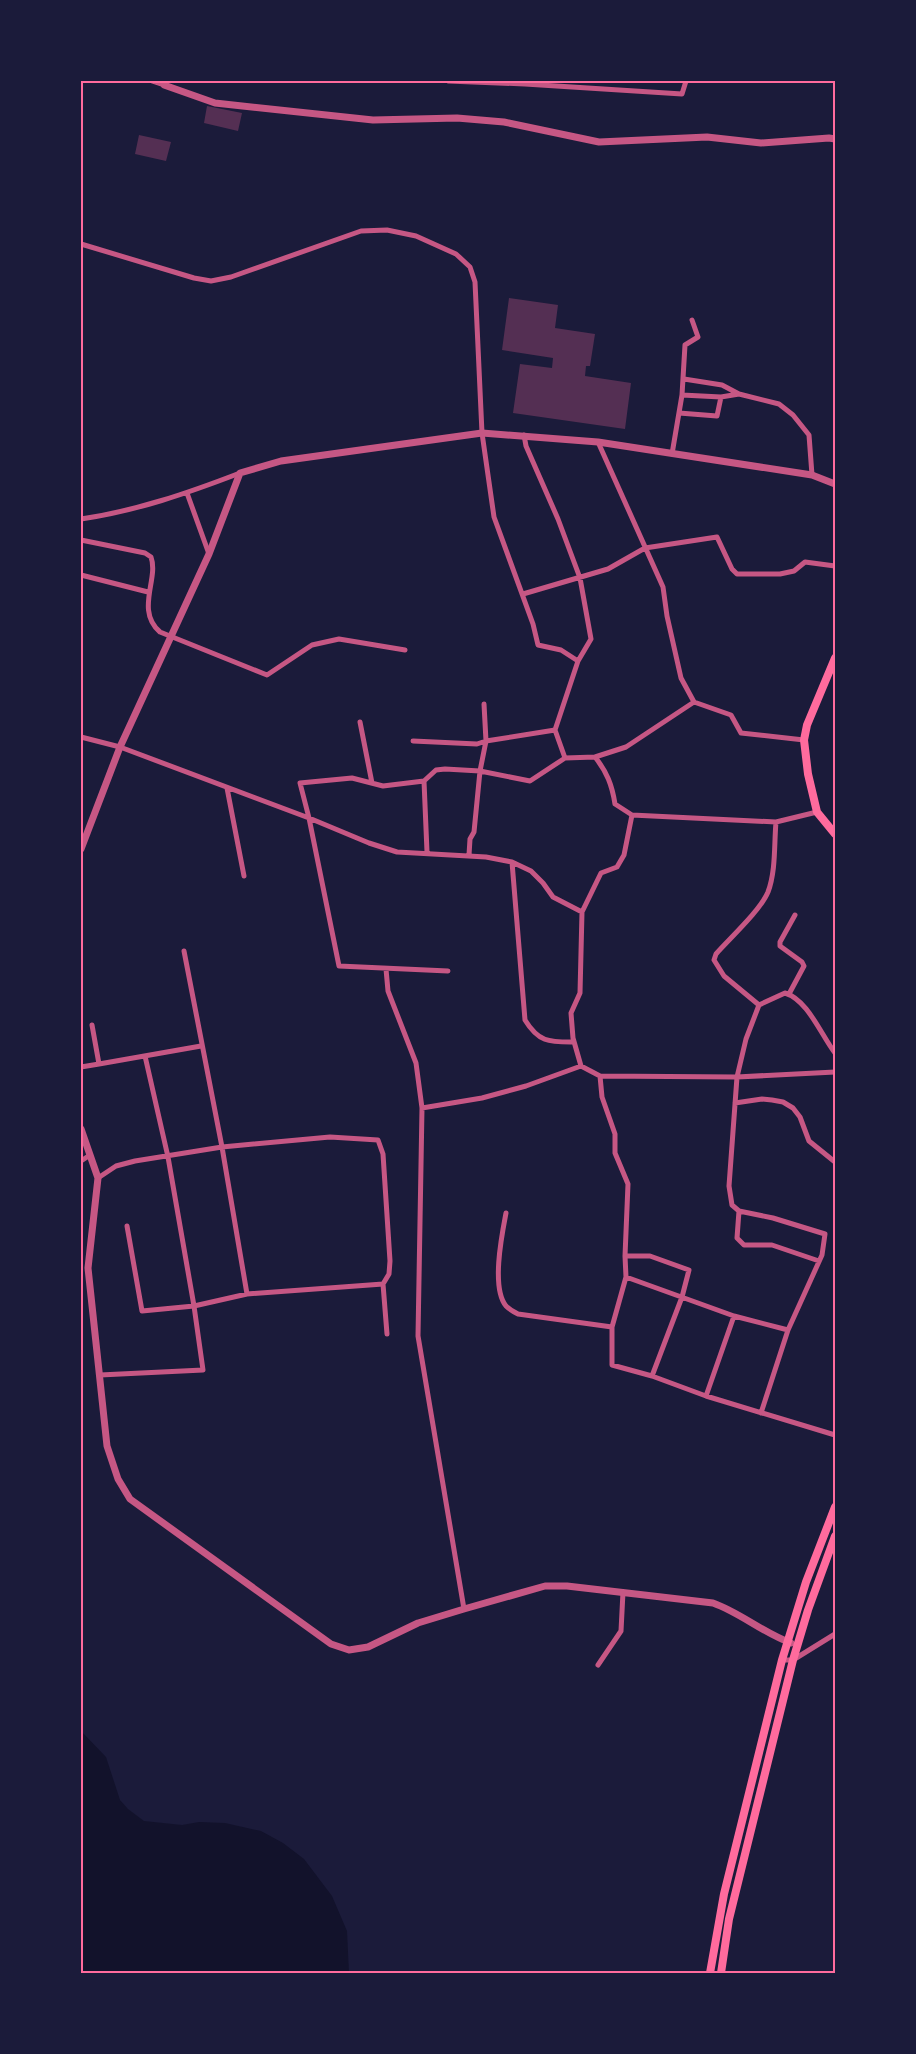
<svg xmlns="http://www.w3.org/2000/svg" width="916" height="2054" viewBox="0 0 916 2054" font-family="'Roboto Condensed',sans-serif">
<rect width="100%" height="100%" fill="#1b1b3a"/>
<path fill="#12122b" d="M81,1731L106,1757L120,1800L128,1809L144,1821L182,1825L199,1822L225,1823L261,1831L283,1843L304,1859L332,1896L347,1931L349,1973H81Z"/>
<path fill="#542f53" d="M207,106L242,113L238,131L204,123Z
M139,135L171,142L166,161L135,154Z
M509,298L558,305L555,328L595,334L590,366H586L585,376L631,383L625,429L513,413L520,364L552,368L553,358L502,350Z"/>
<g fill="none" stroke-linecap="round" stroke-linejoin="round">
<path stroke="#c65784" stroke-width="5" d="M152,81L164,85
M448,81L525,84L682,94L686,81
M81,244L194,278L211,281L231,277L361,231L387,230L416,236L456,254L470,267L475,282L482,433L494,517L533,624L538,645L561,650L578,661
M684,379L722,385L739,394L779,404L793,415L809,435L812,475
M682,395L721,397L739,394
M679,413L717,416L721,397
M524,435L526,446L558,519L580,578L591,639L578,661L555,730L565,758
M598,442L663,587L667,616L681,678L694,702L731,715L741,733L804,740
M672,454L682,395L685,345L698,337L692,320
M187,493L209,554
M81,519C136,511 188,493 240,473
M81,540L145,553L151,557C159,579 135,610 160,632L267,675L312,645L339,639L405,650
M81,575L148,592
M523,594L608,569L645,548L717,537L732,569L737,574H780L794,571L805,562L835,566
M360,722L372,783
M81,737L120,747L309,818L369,843L397,852L486,857L512,862L531,871L543,883L553,897L582,912L580,993L571,1013L573,1038L581,1066L600,1076L737,1077L835,1072
M413,741L477,744L486,741L555,730
M595,757C607,772 612,785 615,804L632,815
M424,781L427,852
M227,788L244,876
M469,855L470,839L474,832L480,771L486,741L484,704
M512,862L525,1020C539,1043 550,1042 574,1042
M582,912L601,873L617,867L624,855L632,815L776,822L817,812
M184,951L222,1147L247,1294
M386,969L388,991L416,1063L422,1108L418,1336L464,1609
M448,971L339,966L309,818L300,783L352,778L383,786L424,781L436,770L445,769L480,771L530,781L565,758L595,757L626,747L694,702
M789,994L804,966L802,962L780,946V942L795,915
M759,1005L724,976L714,960L716,954C730,938 760,911 768,892C776,871 774,844 776,822
M99,1064L201,1046
M81,1067L99,1064L92,1025
M600,1076L602,1097L615,1134V1153L628,1184L625,1256L626,1277L612,1327
M735,1103L762,1099L772,1100L783,1102L793,1108L800,1117L809,1141L835,1162
M422,1108L482,1098L526,1086L581,1066
M81,1161L90,1155
M98,1178L116,1166L135,1161L222,1147L330,1137L378,1140L383,1154L390,1261L389,1274L383,1284L247,1294L194,1306L203,1370L100,1375
M739,1211L737,1238L744,1245H772L819,1261
M506,1213C502,1234 491,1288 506,1306C509,1309 514,1312 518,1314L612,1327V1365L652,1376L706,1396L835,1435
M127,1226L142,1311L194,1306L168,1157L145,1056
M625,1256H650L689,1270L682,1297L652,1376
M626,1277L734,1316L788,1330
M383,1284L387,1334
M706,1396L734,1316
M761,1413L788,1330L822,1255L825,1234L773,1218L739,1211L732,1205L729,1186L737,1077L746,1039L759,1005L785,993C808,1000 821,1035 835,1053
M782,1660H793L835,1634
M598,1665L621,1631L623,1592"/>
<path stroke="#c65784" stroke-width="7" d="M163,81L164,85L215,103L373,120L457,118L504,122L599,142L707,137L761,143L829,138L835,139
M81,849L120,747L209,554L240,473L281,461L482,433L598,442L812,475L835,484
M81,1129L98,1178L88,1268L107,1446L118,1479L130,1499L331,1644L349,1650L368,1647L418,1623L464,1609L545,1586H567L713,1603C741,1613 763,1633 791,1643"/>
<path stroke="#ff6b9d" stroke-width="8" d="M835,658L807,725L804,740L808,774L817,812L835,834
M710,1973L724,1894L782,1660L806,1582L835,1507
M721,1973L729,1919L793,1660L808,1610L835,1536"/>
</g>
<rect width="916" height="2054" fill="none" stroke="#1b1b3a" stroke-width="165"/>
<rect x="82" y="82" width="752" height="1890" fill="none" stroke="#ff6b9d" stroke-width="2"/>
</svg>
